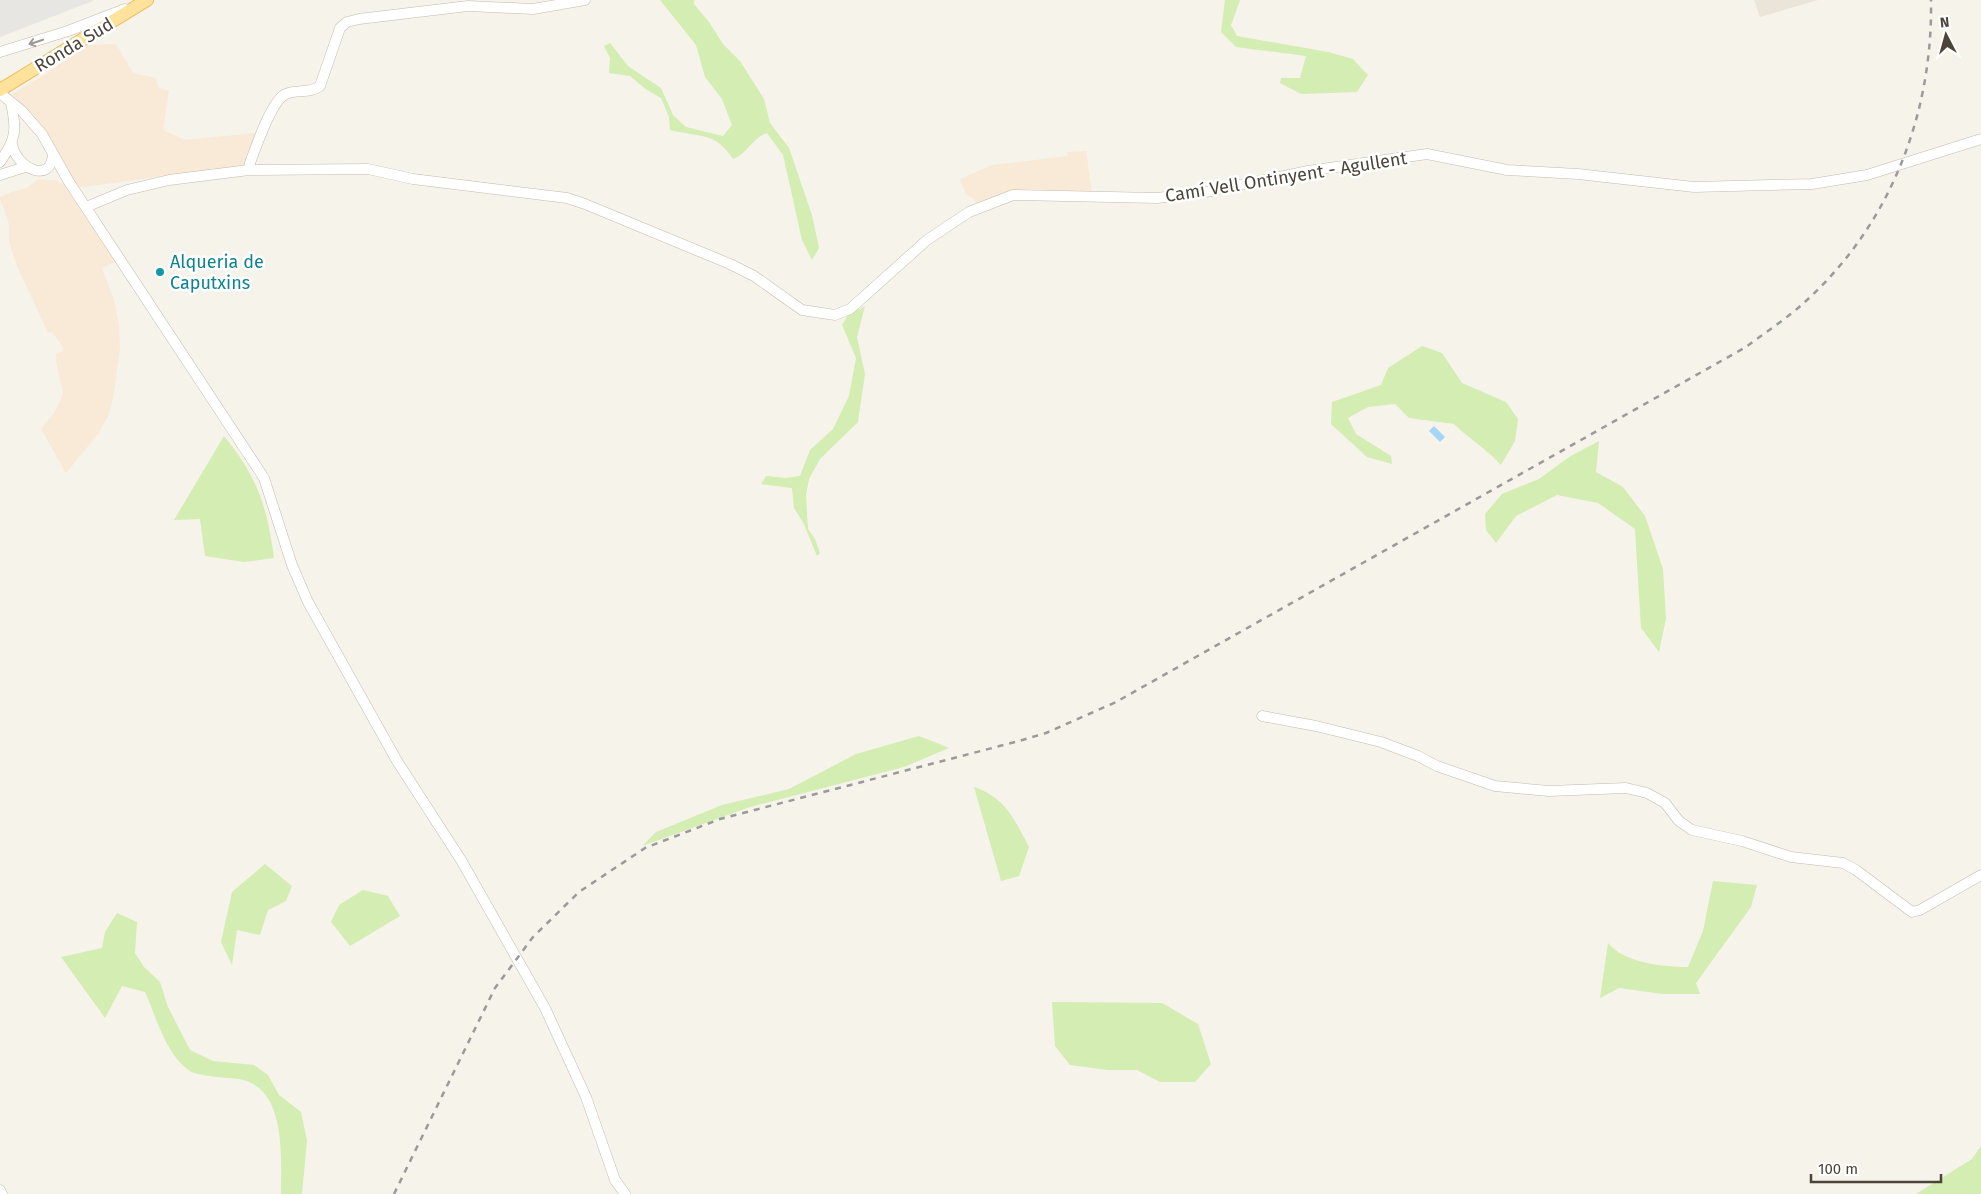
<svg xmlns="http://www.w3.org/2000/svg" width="1981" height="1194" viewBox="0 0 1981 1194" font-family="'Fira Sans',sans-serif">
<rect width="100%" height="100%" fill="#f6f3eb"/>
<path fill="#ebe5d9" d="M1754,0H1818L1760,17Z"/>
<path fill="#f8ead6" d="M116,44L133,73L156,78L158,87L169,91L163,130L185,140L255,133L245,165L83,187L76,186L52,143L12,94L52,70L85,45Z
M1086,151L1092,192L1027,189L1001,194L976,204L975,199L966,195L960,179L992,165L1068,156L1067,152Z
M38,179L55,180L63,184L115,262L102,268L114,300L119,325L120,348L113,399L108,416L98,434L66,473L41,429L56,410L63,394L56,361V354L63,351V347L52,332L48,333L17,266L9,242V224L0,199V197L12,192L27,188Z"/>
<path fill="#d3edb2" d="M660,0H694V4L709,22L723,44L740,61L764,99L770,123L789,148L812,215L819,248L812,260L802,240L783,155L767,133C752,138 748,153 733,159C716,132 699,137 670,130L669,117L661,98L647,90L630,76L609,73L610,58L604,46L610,43L628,66L661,88L673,115L686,127L723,136L732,125L722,99L705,77L696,45Z
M1225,0H1240L1231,25L1237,36L1328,52L1353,59L1368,75L1357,92L1301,94L1280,83L1281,78H1300L1306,56L1236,47L1221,32Z
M865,306L857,337L865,374L858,422L820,459L809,479L806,495L808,529L815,539L820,553L817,556L803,522L794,508L792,488L761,484L766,476L786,478L800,476L810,450L833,429L849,396L856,358L842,325L848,315Z
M1422,346L1442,353L1462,383L1506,402L1518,419L1515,441L1501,465C1487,449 1469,439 1454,424L1409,418L1395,404L1368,407L1348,418L1356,434L1391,456L1392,464L1367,457L1331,424L1332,402L1381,385L1388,368Z
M224,436C257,476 267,506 274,558L244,562L205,556L200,519L174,520Z
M1599,441L1596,472L1623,487L1645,516L1663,569L1666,619L1659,652L1641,628L1635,529L1598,503L1557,495L1516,516L1496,543L1486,530L1485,514L1502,494L1539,479L1569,457Z
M919,736L949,748L904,767L750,807L642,846L656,832L722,805L789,789L856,754Z
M974,787C1006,798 1014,819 1029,847L1019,876L1001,881Z
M265,864L292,886L286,901L268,910L260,935L237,930L232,965L221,942L232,892Z
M1713,881L1757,885L1751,907L1696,983L1700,994H1663L1619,988L1600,998L1608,943C1624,963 1664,967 1688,967L1703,931Z
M363,890L388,896L400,916L350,946L331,922L339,905Z
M117,913L137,922L135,953L144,967L160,982L168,1007L190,1050L213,1061L254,1065L268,1075L279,1095L301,1112L307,1141L302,1194H281C281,1158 287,1087 239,1079C228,1078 198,1076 190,1071C165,1054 157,1018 145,992L122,986L105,1018L61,957L102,948L105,932Z
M1052,1002L1162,1003L1198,1024L1211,1064L1195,1082H1160L1137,1070H1108L1070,1065L1055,1046Z
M1981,1146V1194H1916L1972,1159Z"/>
<path fill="#e8e6e3" d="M0,0H93V1L0,37Z"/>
<path fill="#a5d6f6" d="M1434,426L1445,437L1440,442L1429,431Z"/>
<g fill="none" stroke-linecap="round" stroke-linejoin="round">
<g stroke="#c3bbad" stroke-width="11">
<path id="minor" d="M0,52L68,31L125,9
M0,93L22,111L42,134L69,182L264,478L292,565L308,602L397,761L461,860L545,1008L586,1097L615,1180L625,1194
M12,144C16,168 51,185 53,154
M0,162C16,139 17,130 11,103
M249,170L250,163C256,147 272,99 286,94C297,89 310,94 320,86L340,28L347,22L359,19L468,6L533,9L585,0
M0,175L25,167
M86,207L127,190L169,180L249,170L368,169L413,179L567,198L585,204L730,264L754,276L802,310L835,315L850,309L927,240L969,212L1013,195L1157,198L1206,192L1308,171L1427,154L1507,170L1578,174L1694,187L1812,184L1867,175L1981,139
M1262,716L1316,726L1381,742L1418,756L1437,766L1495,786L1549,791L1626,788L1647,793L1665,803L1679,821L1692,830L1742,841L1791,857L1843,863L1856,870L1912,912L1920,910L1981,875
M0,1190L2,1194"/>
</g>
<g stroke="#ecc164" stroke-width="14">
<path id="major" d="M0,90L147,0"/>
</g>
<use href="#minor" stroke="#fff" stroke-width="10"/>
<use href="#major" stroke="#ffe29c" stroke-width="12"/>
<path stroke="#9a9a9a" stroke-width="2.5" stroke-dasharray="6 6" stroke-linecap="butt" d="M394,1194L495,988L533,937L579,892L645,848L720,819L1019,741L1046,733L1116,702L1746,347C1766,332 1789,317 1807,300C1891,223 1933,113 1931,0"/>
</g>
<defs><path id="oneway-shaft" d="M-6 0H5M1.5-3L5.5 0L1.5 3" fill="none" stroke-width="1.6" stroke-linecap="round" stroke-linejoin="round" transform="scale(1.25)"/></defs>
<use stroke="#9d9892" href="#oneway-shaft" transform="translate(36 42) rotate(162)"/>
<circle fill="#0f9aa8" stroke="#fff" stroke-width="2" cx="160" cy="272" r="5"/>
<g text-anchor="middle" stroke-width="5" stroke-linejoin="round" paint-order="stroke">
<g font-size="18" fill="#4c4438" stroke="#fff">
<text transform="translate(74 45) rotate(-31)" y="6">Ronda Sud</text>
<text transform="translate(1286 177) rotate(-9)" y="6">Camí Vell Ontinyent - Agullent</text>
</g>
<g font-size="18" fill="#0d838f" stroke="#fff" text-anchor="start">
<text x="170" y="268">Alqueria de<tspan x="170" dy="21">Caputxins</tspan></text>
</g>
</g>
<g transform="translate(1946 35) rotate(354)" stroke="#ffffff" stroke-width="4" paint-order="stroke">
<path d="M0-4L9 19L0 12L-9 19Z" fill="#4c4438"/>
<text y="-8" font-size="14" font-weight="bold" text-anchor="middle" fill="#4c4438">N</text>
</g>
<path d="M1811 1174v8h130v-8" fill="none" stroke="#4c4438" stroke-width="2.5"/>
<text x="1818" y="1174" font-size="15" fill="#4c4438" stroke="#ffffff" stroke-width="4" paint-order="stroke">100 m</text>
</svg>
